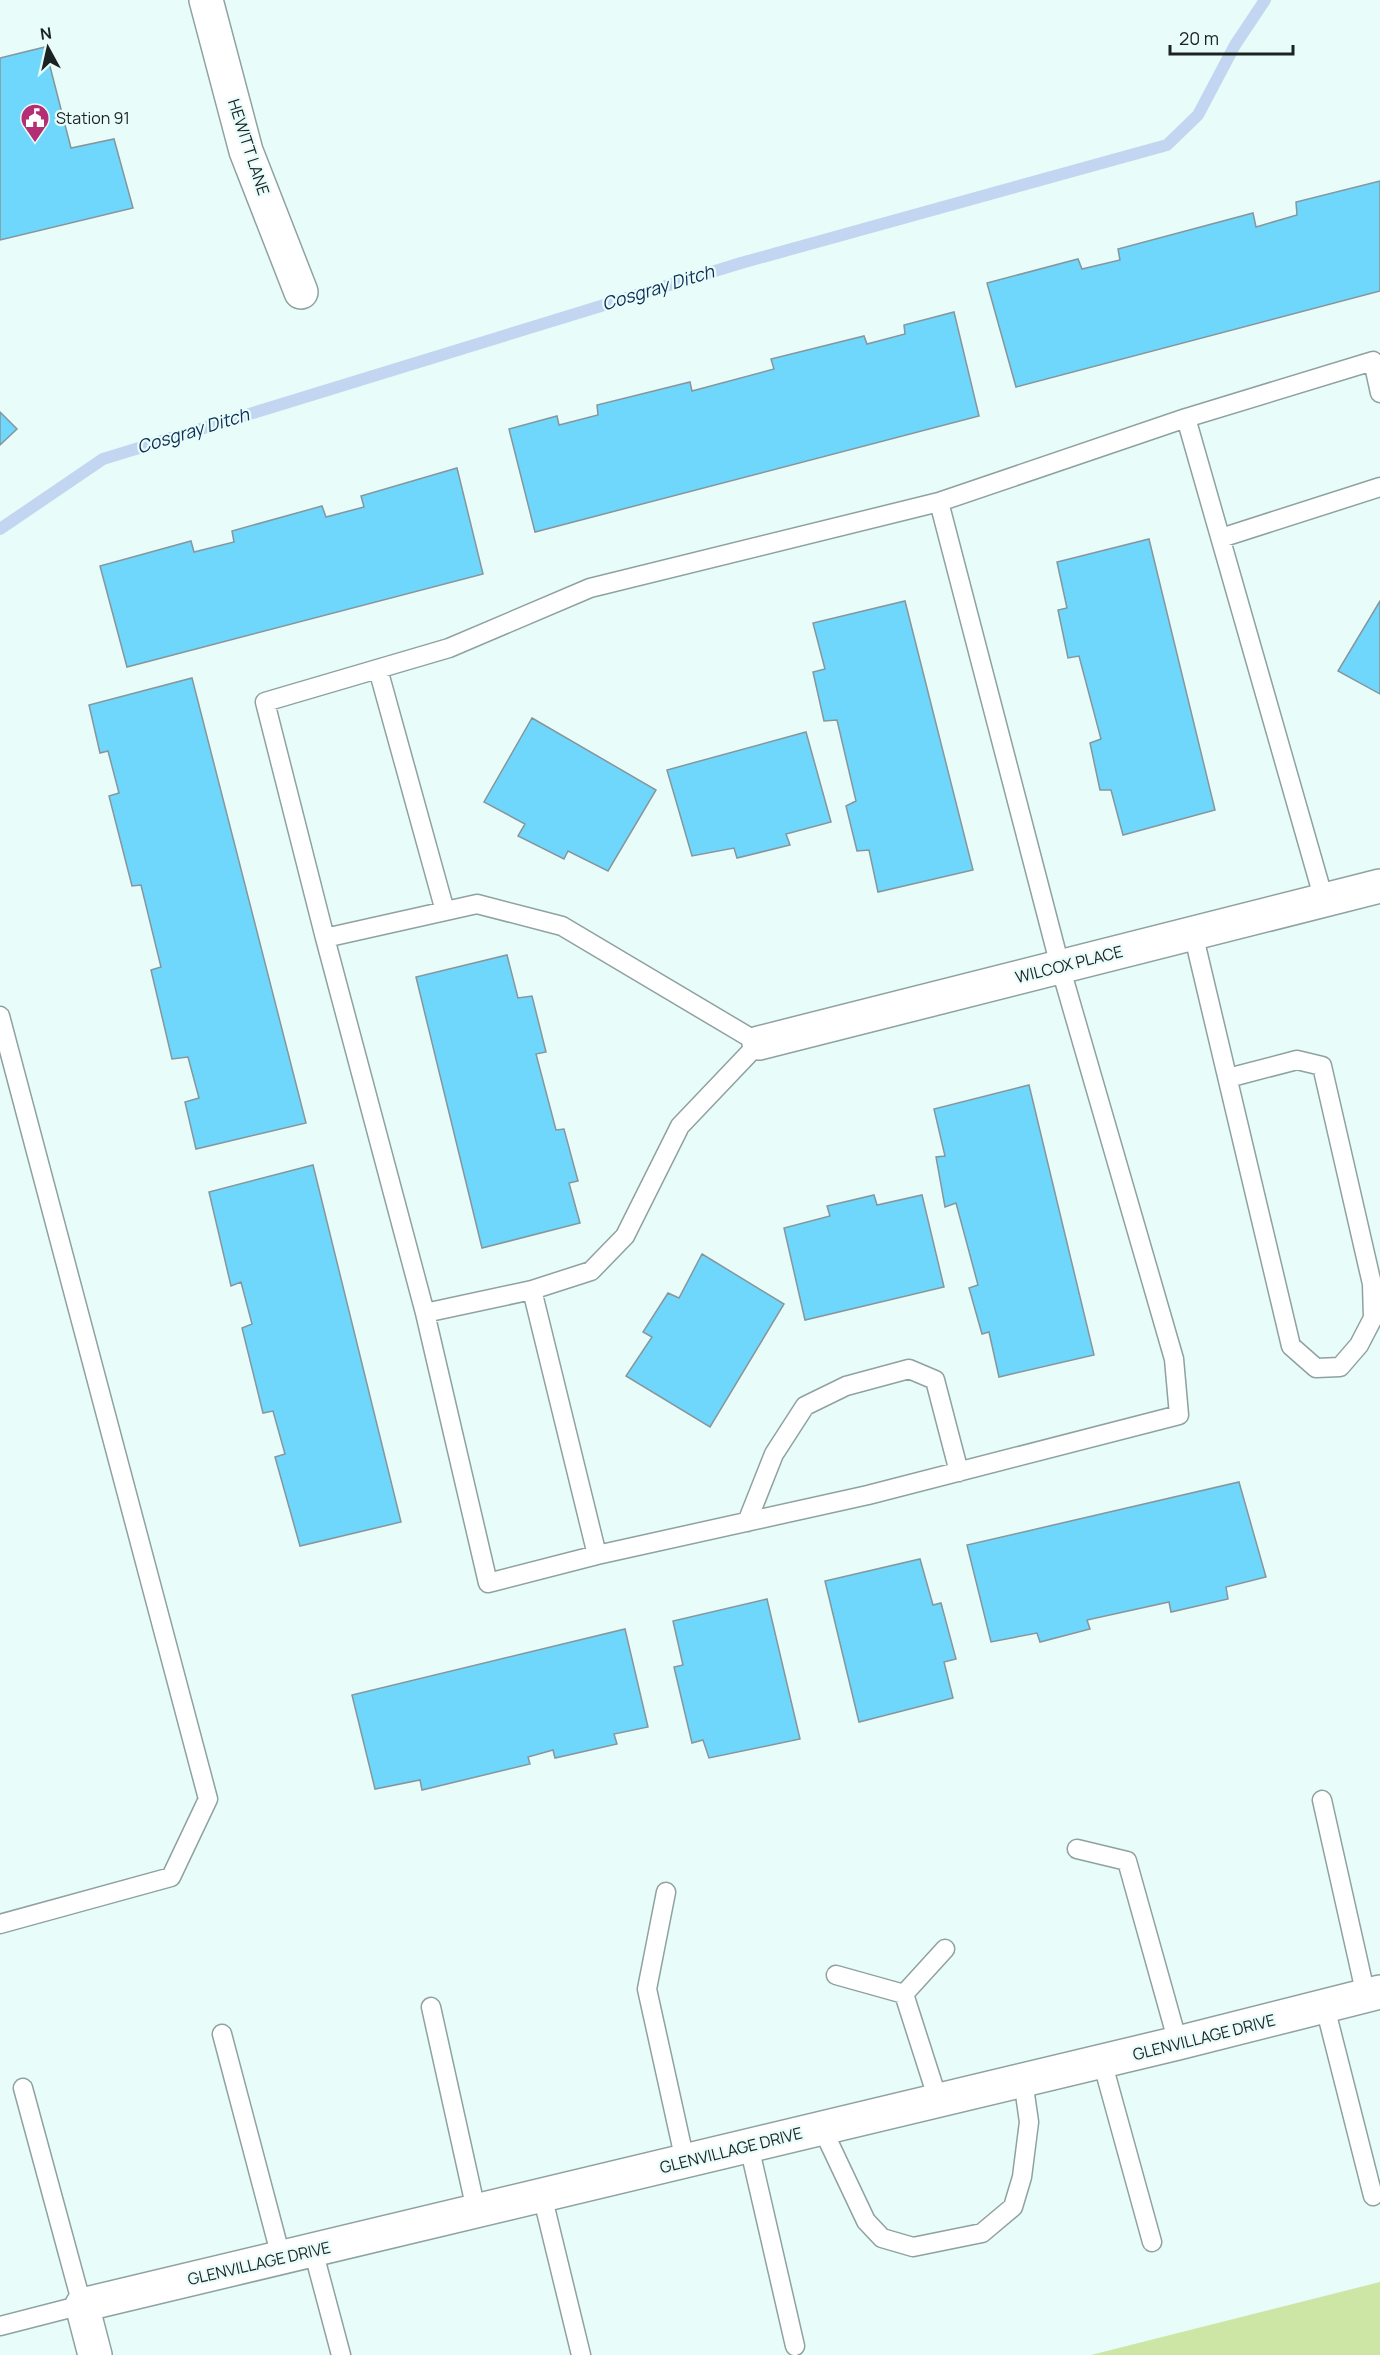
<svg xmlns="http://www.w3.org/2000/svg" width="1380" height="2355" viewBox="0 0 1380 2355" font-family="Manrope,sans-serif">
<rect width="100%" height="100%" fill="#e8fcfa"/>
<path fill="#cde6a5" d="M1380,2282V2355H1091Z"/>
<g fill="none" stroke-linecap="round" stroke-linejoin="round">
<path stroke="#c2d6f1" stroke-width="12" d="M0,529L103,459L741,263L1167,145L1198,115L1235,45L1265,0"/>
</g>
<path fill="#6ed7fb" stroke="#86969c" stroke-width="1.5" d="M45,47L71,148L114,139L133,208L0,240V58Z
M1380,181V291L1016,387L987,283L1078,259L1082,269L1120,260L1118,249L1253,213L1256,227L1297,215L1296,202Z
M954,312L979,416L535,532L509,429L557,416L559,425L598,415L597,405L690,382L692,391L774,369L771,359L864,336L867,344L905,334L904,325Z
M0,412L17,429L0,445Z
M457,468L483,574L127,667L100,566L191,541L194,552L234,542L232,531L322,506L326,517L364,507L361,496Z
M1149,539L1215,810L1123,835L1111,790H1100L1090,743L1101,739L1079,656L1068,658L1058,610L1067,608L1057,562Z
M905,601L973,870L878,892L869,850L857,851L846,806L856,801L837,720L824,721L813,672L825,669L813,623Z
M1380,601V694L1338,671Z
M192,678L306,1123L196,1149L185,1102L199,1098L188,1057L172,1059L151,970L161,967L141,885L132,886L109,796L119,793L108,751L100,753L89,705Z
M532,718L656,790L608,871L568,851L564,859L518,836L525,824L484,802Z
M806,732L831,822L786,834L790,845L737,858L734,848L692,856L667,770Z
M507,955L518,998L532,996L546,1052L536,1054L556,1130L564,1129L578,1181L569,1183L580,1223L482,1248L416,977Z
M1029,1085L1094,1355L999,1377L989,1332L982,1334L969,1288L978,1285L956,1203L945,1207L936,1157L945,1156L934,1109Z
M313,1165L401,1522L300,1546L275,1457L285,1454L273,1411L263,1413L242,1328L252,1324L241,1282L231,1286L209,1192Z
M874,1195L877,1205L922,1195L944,1287L805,1320L784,1228L830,1216L827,1206Z
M702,1254L784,1304L710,1427L626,1376L652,1337L643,1332L668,1293L679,1298Z
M1239,1482L1266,1577L1226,1587L1228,1599L1171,1612L1169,1602L1087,1620L1090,1629L1040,1642L1037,1633L991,1642L967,1545Z
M920,1559L933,1605L941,1603L956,1659L944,1662L953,1698L859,1722L825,1581Z
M767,1599L800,1739L709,1758L703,1740L692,1743L674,1667L683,1665L673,1621Z
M625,1629L648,1727L614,1734L617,1744L555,1758L553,1750L528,1757L530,1764L422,1790L420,1780L375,1789L352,1695Z"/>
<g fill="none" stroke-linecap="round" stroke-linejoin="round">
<g stroke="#8fa1a0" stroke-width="21">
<path id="service" d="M1186,418L1373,361L1380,393
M939,502L590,588L449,648L265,702L325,938L477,904L562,926L759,1043L680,1126L625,1236L591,1271L532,1290L597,1555L868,1495L1179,1415L1174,1359L1060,966L939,502L1186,418L1324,900
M1221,538L1380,487
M378,669L445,911
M1193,933L1291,1346L1316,1368L1340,1367L1359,1345L1373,1318L1372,1284L1322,1066L1297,1060L1228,1078
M325,938L425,1313L532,1290
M0,1016L208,1799L171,1877L0,1924
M425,1313L488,1583L597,1555
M747,1522L774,1454L805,1406L846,1386L909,1369L935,1380L959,1472
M1322,1800L1366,1996
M1077,1849L1127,1861L1178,2043
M666,1892L647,1989L685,2161
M836,1975L904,1994L938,2100
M904,1994L945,1949
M431,2007L476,2210
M1325,2007L1373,2196
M222,2034L281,2257
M1102,2061L1152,2242
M822,2128L866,2221L882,2238L913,2247L982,2233L1013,2207L1022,2177L1029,2122L1023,2080
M749,2146L795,2346
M542,2195L581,2355
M313,2250L341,2355
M0,2326L82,2305L23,2088"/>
</g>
<g stroke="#8fa1a0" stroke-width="36">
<path id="minor" d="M206,0L246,151L301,292
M759,1043L1380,886
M95,2355L82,2305L1178,2043L1380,1992"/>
</g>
<use href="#service" stroke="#fff" stroke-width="18"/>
<use href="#minor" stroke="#fff" stroke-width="33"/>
</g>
<defs>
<g id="civic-pin" transform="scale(1.5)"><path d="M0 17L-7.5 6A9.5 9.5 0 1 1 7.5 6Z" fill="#b42e74" stroke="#e8fcfa"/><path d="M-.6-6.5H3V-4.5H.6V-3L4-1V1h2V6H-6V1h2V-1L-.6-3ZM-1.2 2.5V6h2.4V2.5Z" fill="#fff"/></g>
</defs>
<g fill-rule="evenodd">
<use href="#civic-pin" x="35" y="118"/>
</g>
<g text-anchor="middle" stroke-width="4.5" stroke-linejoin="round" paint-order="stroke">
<g font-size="16" fill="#1b2222" stroke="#e8fcfa" text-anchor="start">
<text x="56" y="124">Station 91</text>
</g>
<g font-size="16" fill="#1b2222" stroke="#e8fcfa">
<text transform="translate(249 147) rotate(72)" y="6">HEWITT LANE</text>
<text transform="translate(1069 964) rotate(-14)" y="6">WILCOX PLACE</text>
<text transform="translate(1204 2037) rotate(-14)" y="6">GLENVILLAGE DRIVE</text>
<text transform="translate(731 2150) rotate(-14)" y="6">GLENVILLAGE DRIVE</text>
<text transform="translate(259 2263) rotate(-13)" y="6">GLENVILLAGE DRIVE</text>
</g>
<g font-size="18" font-style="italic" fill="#0b2c55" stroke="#e8fcfa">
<text transform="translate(658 288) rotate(-17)" y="6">Cosgray Ditch</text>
<text transform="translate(193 431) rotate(-17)" y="6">Cosgray Ditch</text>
</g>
</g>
<g transform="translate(48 48) rotate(352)" stroke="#e8fcfa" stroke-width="4.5" paint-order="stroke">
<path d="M0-4.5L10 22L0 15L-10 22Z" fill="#1b2222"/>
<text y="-9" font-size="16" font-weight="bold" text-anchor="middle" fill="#1b2222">N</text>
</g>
<path d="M1170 45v9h123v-9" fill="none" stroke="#1b2222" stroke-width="3"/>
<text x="1179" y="45" font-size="18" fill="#1b2222" stroke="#e8fcfa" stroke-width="4.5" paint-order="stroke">20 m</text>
</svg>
